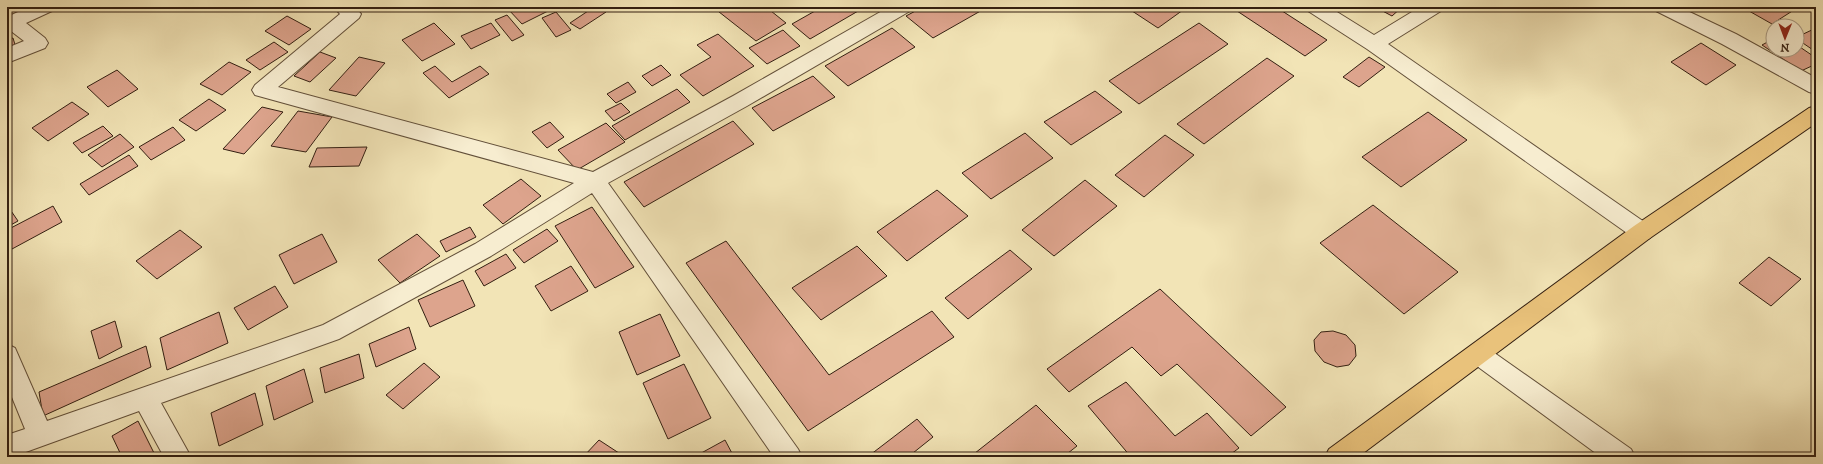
<svg xmlns="http://www.w3.org/2000/svg" width="1823" height="464" viewBox="0 0 1823 464" font-family="'IM FELL DW Pica',serif">
<rect width="100%" height="100%" fill="#f2e4b6"/>
<filter id="stains"><feTurbulence type="fractalNoise" baseFrequency=".005" numOctaves="4"/><feColorMatrix values="0 0 0 0 .2 0 0 0 0 .09 0 0 0 0 .02 0 0 0 .5 -.17"/></filter>
<radialGradient id="worn" r=".72"><stop offset=".6" stop-color="#630" stop-opacity="0"/><stop offset="1" stop-color="#630" stop-opacity=".3"/></radialGradient>
<path fill="#dda48d" stroke="#331f11" d="M512,7H556L522,24L508,9Z
M594,7H599L606,12L580,29L570,23Z
M716,7H766L786,23L756,41L714,8Z
M822,7H865L810,39L792,24Z
M923,7H982L984,9L933,38L906,16Z
M1126,7H1178L1183,10L1158,28Z
M1231,7H1276L1327,40L1305,56Z
M1375,7H1402L1392,16Z
M1742,7H1795L1797,8L1772,24Z
M556,12L571,30L556,37L542,18Z
M507,15L524,35L512,41L495,20Z
M287,16L311,29L289,45L265,31Z
M434,23L455,44L422,61L402,40Z
M491,23L500,35L471,49L461,36Z
M1199,23L1228,44L1139,104L1109,81Z
M892,28L915,47L848,86L825,66Z
M1816,28V52L1797,39V37Z
M783,30L800,46L767,64L749,48Z
M718,34L754,66L703,96L680,75L711,57L697,45Z
M13,38L16,48L7,51V40Z
M1773,39V50H1797V45L1816,58V64L1801,71L1762,45Z
M274,42L288,52L260,70L246,60Z
M1701,43L1736,65L1706,85L1671,62Z
M320,52L336,58L310,82L294,76Z
M359,57L385,63L356,96L329,90Z
M1369,57L1385,67L1359,87L1343,77Z
M1267,58L1294,76L1204,144L1177,124Z
M229,62L251,72L222,95L200,84Z
M661,65L671,75L652,86L642,76Z
M435,66L452,82L480,66L489,74L449,98L423,73Z
M117,70L138,89L108,107L87,87Z
M813,76L835,97L773,131L752,108Z
M628,82L636,92L616,103L607,94Z
M677,89L690,102L625,140L612,126Z
M1095,91L1122,112L1071,145L1044,122Z
M209,99L226,110L196,131L179,120Z
M72,102L89,114L48,141L32,128Z
M621,103L630,112L614,121L605,111Z
M262,107L283,112L244,154L223,149Z
M298,111L332,117L306,152L271,146Z
M1428,112L1467,140L1401,187L1362,157Z
M733,121L754,144L644,207L624,182Z
M550,122L564,137L547,148L532,132Z
M606,123L625,142L577,170L558,150Z
M103,126L113,136L82,153L73,143Z
M173,127L185,140L151,160L139,147Z
M1025,133L1053,158L991,199L962,173Z
M120,134L134,147L102,167L88,155Z
M1165,135L1194,155L1144,197L1115,175Z
M367,147L359,166L309,167L317,148Z
M129,155L138,166L89,195L80,184Z
M521,179L541,196L503,224L483,205Z
M1085,180L1117,206L1054,256L1022,230Z
M937,190L968,216L907,261L877,232Z
M7,205L18,221L7,227Z
M1373,205L1458,272L1404,314L1320,243Z
M53,206L62,222L12,249L7,242V230Z
M592,207L634,267L595,288L555,226Z
M470,227L476,237L446,252L440,241Z
M547,229L558,241L524,263L513,250Z
M180,230L202,247L157,279L136,261Z
M322,234L337,262L294,284L279,255Z
M417,234L440,256L400,283L378,260Z
M726,241L829,375L932,311L954,337L808,431L686,263Z
M857,246L887,276L821,320L792,288Z
M1010,250L1032,269L968,319L945,298Z
M506,254L516,268L484,286L475,271Z
M1769,257L1801,279L1771,306L1739,283Z
M571,266L588,291L551,311L535,286Z
M463,280L475,306L430,327L418,300Z
M275,286L288,307L248,330L234,308Z
M1160,289L1286,407L1251,436L1177,364L1161,376L1132,347L1069,392L1047,369Z
M219,312L228,343L167,370L160,338Z
M660,314L680,356L637,375L619,332Z
M115,321L122,347L99,359L91,331Z
M409,327L416,349L376,367L369,344Z
M1333,331L1346,335L1355,345L1356,356L1349,365L1337,367L1324,362L1315,351L1314,340L1321,332Z
M146,346L151,367L43,416L39,392Z
M359,354L364,378L325,393L320,368Z
M424,363L440,377L403,409L386,395Z
M684,364L711,418L668,439L643,383Z
M304,369L313,402L274,420L266,386Z
M1126,382L1175,436L1207,413L1239,448L1227,457H1131L1088,406Z
M255,393L263,425L219,446L211,413Z
M1036,405L1077,446L1063,457H970Z
M917,419L933,437L908,457H872L870,455Z
M138,421L156,457H122L112,436Z
M599,440L625,457H583Z
M725,440L734,457H694Z"/>
<g fill="none" stroke-linecap="round" stroke-linejoin="round">
<g stroke="#63503a" stroke-width="2">
<path id="minor" d="M29,7H54L52,11L26,23L45,38L48,43L45,48L7,63V48L24,41L7,28V17Z
M334,7H355L361,14L359,18L278,87L593,172L733,96L889,7H912L910,11L747,106L608,183L798,449L802,457H774L592,193L491,256L339,339L161,403L191,457H164L139,411L12,457H7V435L25,429L7,385V344L15,348L47,421L323,325L475,244L574,183L255,95L252,90L255,85L340,14Z
M1306,7H1329L1374,35L1420,7H1443L1441,11L1388,44L1650,226L1653,232L1650,238L1642,241L1634,238L1367,49L1308,11Z
M1654,7H1679L1736,34L1816,78V94L1809,92L1722,44L1656,11Z
M1478,343L1486,347L1631,449L1635,457H1601L1470,361L1466,354L1470,347Z"/>
</g>
<g stroke="#331f11" stroke-width="2">
<path id="major" d="M1816,106V123L1650,238L1358,457H1325L1329,449L1634,226L1809,108Z"/>
</g>
<use href="#minor" fill="#f7edd0" fill-rule="evenodd"/>
<use href="#major" fill="#e9c27b" fill-rule="evenodd"/>
</g>
<rect width="1823" height="464" fill="none" stroke="#f2e4b6" stroke-width="24"/>
<rect x="8" y="8" width="1807" height="448" fill="none" stroke="#331f11" stroke-width="2"/>
<rect x="12" y="12" width="1799" height="440" fill="none" stroke="#331f11"/>
<g transform="translate(1785 38) rotate(181)"><circle r="19" fill="#f7edd0" stroke="#a99b84"/>
<path d="M0-3L7 15L0 10L-7 15Z" fill="#8f2418"/>
<text y="-6" font-size="11" font-weight="bold" text-anchor="middle" fill="#331f11">N</text>
</g>
<rect width="100%" height="100%" filter="url(#stains)"/>
<rect width="100%" height="100%" fill="url(#worn)"/>
</svg>
